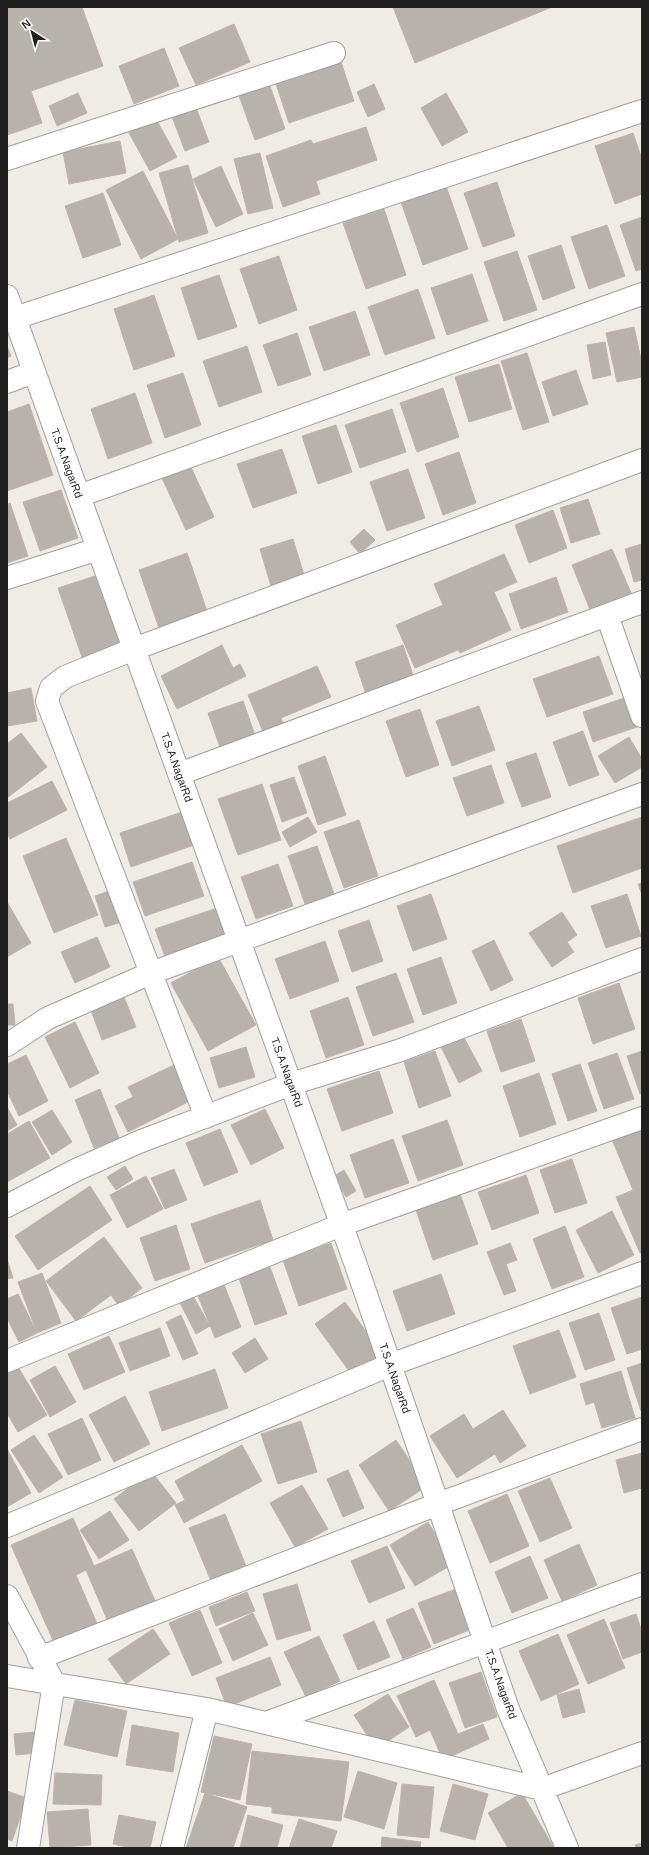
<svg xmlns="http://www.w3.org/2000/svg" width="649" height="1855" viewBox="0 0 649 1855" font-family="Arial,sans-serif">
<rect width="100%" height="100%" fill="#efece6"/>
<path fill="#b8b2ac" stroke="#bfb4aa" d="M9,7H82L103,66L31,91L42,123L7,135V8Z
M393,7H552L415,63Z
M234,24L250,62L196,85L179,48Z
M164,48L179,86L134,104L119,66Z
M341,62L354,101L289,123L276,84Z
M269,83L285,129L255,140L238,93Z
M374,84L385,109L368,117L357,92Z
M78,93L87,113L57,126L49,106Z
M446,93L468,132L442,146L421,108Z
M195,105L209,142L185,151L171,114Z
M156,119L177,157L150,171L129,133Z
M366,127L377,160L316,181L320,194L283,207L266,156L311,140L313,144Z
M633,133L642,159V194L615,204L595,146Z
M120,141L126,173L69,184L63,152Z
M260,153L273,208L248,214L234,159Z
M188,165L208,233L179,242L159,173Z
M221,166L243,214L216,227L193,179Z
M143,171L178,239L141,259L106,190Z
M497,182L515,236L483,247L464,193Z
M446,186L468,249L423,265L401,202Z
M103,193L121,245L83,258L65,206Z
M384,209L406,275L366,289L343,223Z
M642,217V269L636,271L620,225Z
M607,225L625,276L589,289L571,237Z
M561,245L575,288L543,300L528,256Z
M517,251L537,310L504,321L484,262Z
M279,256L297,310L259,324L240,269Z
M472,274L488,321L447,335L431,288Z
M219,275L237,327L198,340L181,288Z
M418,289L435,338L385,355L368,307Z
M154,295L175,356L134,370L114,309Z
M355,311L370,355L324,371L309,327Z
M634,327L642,364V377L617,382L606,333Z
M297,333L311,375L278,386L263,345Z
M605,342L611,375L593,379L587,345Z
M7,346L11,356L7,358Z
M247,346L262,392L219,407L203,361Z
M527,353L549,422L523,430L501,361Z
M499,364L512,409L469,422L455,377Z
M576,370L588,404L553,416L542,382Z
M183,373L201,425L165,438L147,385Z
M443,388L459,437L417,452L400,403Z
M135,393L152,443L108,459L91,409Z
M29,404L53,475L7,491V412Z
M392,409L406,452L360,468L345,425Z
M336,425L352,472L318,484L302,436Z
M282,449L297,493L253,508L237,464Z
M459,452L476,503L443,515L425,464Z
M190,465L214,517L186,530L162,478Z
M408,469L425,518L387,531L370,482Z
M61,490L78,538L40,551L23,502Z
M588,499L600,534L571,543L560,508Z
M10,503L28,556L7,563V505Z
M553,510L567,548L529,563L515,525Z
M364,529L375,540L360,554L350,542Z
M293,539L304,575L271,586L260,549Z
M642,544V580L634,582L625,549Z
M612,549L632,595L591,612L572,565Z
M187,553L208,614L160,631L139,570Z
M504,554L517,582L494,592L511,630L460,653L458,650L415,668L396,625L443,605L434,584Z
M101,574L125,645L83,660L58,588Z
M556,577L568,612L521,629L509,594Z
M222,645L233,668L240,664L246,676L177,709L161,676Z
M403,645L414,678L366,694L355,662Z
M599,656L613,694L547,717L533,679Z
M317,666L331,697L281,718L284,726L264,734L248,695Z
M31,688L37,721L7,726V693Z
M630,696L640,726L593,742L583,712Z
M243,701L256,738L221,750L208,713Z
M479,706L495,750L452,766L436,721Z
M420,709L439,765L406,777L386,721Z
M583,731L599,775L569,786L553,742Z
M21,733L47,767L7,798V744Z
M629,737L642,759V767L615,783L598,756Z
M536,753L551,797L522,807L506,763Z
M325,756L346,815L318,825L298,766Z
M491,765L504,803L467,816L453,778Z
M294,777L307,813L282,822L270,785Z
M52,781L67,810L10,839L7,832V803Z
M262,784L281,840L238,855L218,799Z
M182,812L194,845L131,867L120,833Z
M308,817L317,832L290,847L282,832Z
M642,817V868L573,893L557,846Z
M359,820L378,876L344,888L324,832Z
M66,838L98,915L54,933L23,856Z
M317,846L334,894L305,904L288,856Z
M192,862L204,896L145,916L133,882Z
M278,864L293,906L256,919L241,877Z
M642,883V895L638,884Z
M112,890L122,922L105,927L95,896Z
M431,894L447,939L413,951L397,906Z
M627,894L641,936L606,948L591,906Z
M7,902L31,943L7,957Z
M220,907L232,943L168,965L155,929Z
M562,912L577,935L567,942L574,952L552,967L529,933Z
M369,920L383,961L352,972L338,931Z
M97,937L110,967L75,983L61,952Z
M494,940L513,980L491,991L472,951Z
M325,941L339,981L290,999L275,959Z
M218,957L256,1025L208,1051L171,983Z
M441,957L457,1003L423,1015L407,969Z
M396,973L414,1022L373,1036L356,987Z
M619,983L635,1029L593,1044L578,998Z
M122,992L136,1027L102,1040L89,1005Z
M348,997L364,1045L326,1058L310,1011Z
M7,1004H13L15,1025H7Z
M521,1019L535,1061L501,1072L487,1031Z
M75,1022L99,1073L70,1088L45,1037Z
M462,1034L482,1071L459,1083L440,1045Z
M246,1047L255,1077L219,1088L210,1058Z
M435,1051L451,1096L419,1108L404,1062Z
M642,1051V1093L640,1094L627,1056Z
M617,1053L634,1099L604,1109L588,1063Z
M26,1055L48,1101L19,1116L7,1091V1064Z
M176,1064L194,1099L128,1132L115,1106L133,1097L128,1087Z
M580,1064L597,1111L568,1121L552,1074Z
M379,1071L393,1113L342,1131L327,1089Z
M539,1073L556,1124L520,1137L503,1086Z
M100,1089L119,1138L94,1148L75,1100Z
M7,1107L17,1125L7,1131Z
M265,1109L284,1148L251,1165L231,1125Z
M52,1110L72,1142L52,1155L32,1122Z
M447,1120L463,1165L418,1181L402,1136Z
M29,1121L50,1158L7,1182V1134Z
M639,1126L642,1132V1252L640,1253L616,1197L633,1190L611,1137Z
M220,1129L238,1172L204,1186L186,1143Z
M393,1139L409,1183L365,1198L350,1155Z
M572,1159L587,1203L555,1213L540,1170Z
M125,1166L133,1179L116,1190L107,1177Z
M174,1169L187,1200L165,1209L151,1178Z
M344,1170L356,1191L346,1197L334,1176Z
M526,1175L539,1213L492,1230L478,1192Z
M146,1176L163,1209L127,1228L110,1195Z
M90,1186L112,1220L38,1270L15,1236Z
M460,1194L478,1244L433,1260L416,1210Z
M260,1200L273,1240L205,1263L191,1224Z
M612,1211L634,1255L598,1273L576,1230Z
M176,1225L190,1269L155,1281L140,1238Z
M565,1226L584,1277L552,1289L533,1239Z
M104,1237L142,1288L119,1306L111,1295L76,1321L46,1281Z
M331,1243L347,1289L299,1306L283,1260Z
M510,1243L517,1260L506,1264L516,1291L504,1295L487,1252Z
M7,1259L13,1278L7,1279Z
M270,1267L287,1314L255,1325L239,1278Z
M42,1273L61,1323L37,1333L18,1282Z
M441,1274L455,1314L407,1331L393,1291Z
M224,1285L241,1327L215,1338L198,1296Z
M18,1294L37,1333L19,1342L7,1318V1299Z
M193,1296L210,1326L196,1334L180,1303Z
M642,1297V1349L627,1354L611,1308Z
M345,1302L382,1354L352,1375L315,1324Z
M599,1313L615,1360L585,1370L569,1323Z
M181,1315L198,1354L183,1360L166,1322Z
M160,1328L170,1356L130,1371L119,1343Z
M559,1330L576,1377L530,1394L513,1346Z
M109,1336L125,1372L84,1390L68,1354Z
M255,1338L268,1359L245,1373L232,1353Z
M642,1363V1411H641L627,1368Z
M55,1366L76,1402L50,1417L30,1380Z
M18,1367L47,1415L18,1432L7,1413V1374Z
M215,1369L228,1408L162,1431L149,1392Z
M621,1371L635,1418L602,1428L594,1402L586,1405L580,1384Z
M125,1396L150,1444L114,1462L89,1415Z
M503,1410L526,1446L500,1463L495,1454L457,1478L430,1436L464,1414L473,1429Z
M82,1418L101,1460L68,1475L48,1434Z
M301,1421L317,1472L278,1484L261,1434Z
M34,1435L63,1477L39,1493L11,1450Z
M396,1440L427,1486L389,1511L359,1465Z
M242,1445L262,1481L184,1523L175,1505L185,1500L175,1481Z
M7,1449L31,1493L7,1507Z
M642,1453V1488L624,1493L616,1460Z
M348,1470L364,1508L343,1517L327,1479Z
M151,1471L176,1503L139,1531L114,1499Z
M550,1478L572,1528L540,1542L518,1491Z
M302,1485L328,1529L295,1547L270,1503Z
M507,1494L529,1546L490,1563L468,1511Z
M110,1511L129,1540L99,1559L80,1530Z
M225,1514L246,1566L211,1581L189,1528Z
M73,1518L94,1566L132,1549L156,1603L109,1624L86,1570L76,1575L98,1626L55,1645L11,1545Z
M428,1522L453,1564L415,1586L390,1545Z
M579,1544L597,1585L562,1601L544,1560Z
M387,1546L405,1588L369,1603L351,1561Z
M530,1556L548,1598L512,1613L495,1572Z
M297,1584L311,1630L277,1640L263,1594Z
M456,1589L472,1629L434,1644L418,1603Z
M247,1592L255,1611L216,1626L209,1607Z
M413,1608L431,1647L403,1659L386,1620Z
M200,1610L222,1663L192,1676L169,1623Z
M253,1613L268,1645L233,1661L219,1629Z
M636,1614L642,1632V1652L623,1659L610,1623Z
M604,1619L625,1668L588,1684L567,1635Z
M374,1621L390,1657L358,1670L343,1635Z
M153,1629L170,1654L126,1684L108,1659Z
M558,1634L579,1684L541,1701L519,1651Z
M319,1636L340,1681L306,1697L284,1652Z
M270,1657L281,1685L227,1707L216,1678Z
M481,1672L497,1717L465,1728L449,1683Z
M434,1680L458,1734L483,1724L489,1739L443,1760L430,1730L416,1737L397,1696Z
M579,1689L585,1712L563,1718L557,1695Z
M388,1694L409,1727L376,1749L354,1715Z
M75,1700L127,1711L117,1757L64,1745Z
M132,1725L179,1733L173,1772L126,1765Z
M35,1732L38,1753L16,1755L14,1734Z
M214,1736L252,1744L240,1800L201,1792Z
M252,1751L349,1762L341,1821L272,1813V1807L246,1804Z
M358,1771L397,1783L384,1829L344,1817Z
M55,1773L102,1775L101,1805L53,1804Z
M402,1784L434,1787L429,1838L397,1835Z
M453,1784L488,1794L475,1840L440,1831Z
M7,1791L27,1798L12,1841L7,1839Z
M205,1793L247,1807L233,1848H186Z
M522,1793L554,1848H508L488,1813Z
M88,1809L91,1845L50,1848L47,1812Z
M119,1815L156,1822L150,1848H131L113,1844Z
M248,1815L283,1825L277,1848H240Z
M299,1819L337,1831L331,1848H289Z
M382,1837L421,1842L420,1848H381Z
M642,1843V1848H636L635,1845Z"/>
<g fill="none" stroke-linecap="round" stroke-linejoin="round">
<g stroke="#a0a0a0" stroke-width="24">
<path id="street" d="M7,159L334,53
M7,296L357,1268L508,1709L567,1848
M15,318L642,111
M7,382L34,372
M79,496L642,294
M7,578L98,549
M607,615L642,716
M179,774L642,602
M7,1045L48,1018L151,973L642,794
M206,1117L47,701L51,688L65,677L134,649L642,460
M7,1206L76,1170L139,1142L291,1084L398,1051L642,959
M7,1361L341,1225L642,1118
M7,1526L390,1365L642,1273
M7,1596L54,1683L28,1848
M39,1658L438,1504L642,1429
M7,1676L207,1709L542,1789L642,1753
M266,1723L642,1584
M172,1848L207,1709"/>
</g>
<use href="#street" stroke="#fff" stroke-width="22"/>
</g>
<g text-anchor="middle" stroke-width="3" stroke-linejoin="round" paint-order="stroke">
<g font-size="11" fill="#1f1f1f" stroke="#fff">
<text transform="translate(67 463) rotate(70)" y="4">T.S.A.NagarRd</text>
<text transform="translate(177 767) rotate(70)" y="4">T.S.A.NagarRd</text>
<text transform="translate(287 1072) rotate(70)" y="4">T.S.A.NagarRd</text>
<text transform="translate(395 1378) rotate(71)" y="4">T.S.A.NagarRd</text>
<text transform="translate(501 1684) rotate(70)" y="4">T.S.A.NagarRd</text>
</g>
</g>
<rect width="649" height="1855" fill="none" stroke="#1f1f1f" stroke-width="16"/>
<g transform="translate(32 32) rotate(324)" stroke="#ffffff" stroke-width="3" paint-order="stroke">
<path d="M0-3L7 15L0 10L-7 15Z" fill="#1f1f1f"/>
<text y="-6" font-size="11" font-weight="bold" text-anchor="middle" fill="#1f1f1f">N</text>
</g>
</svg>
